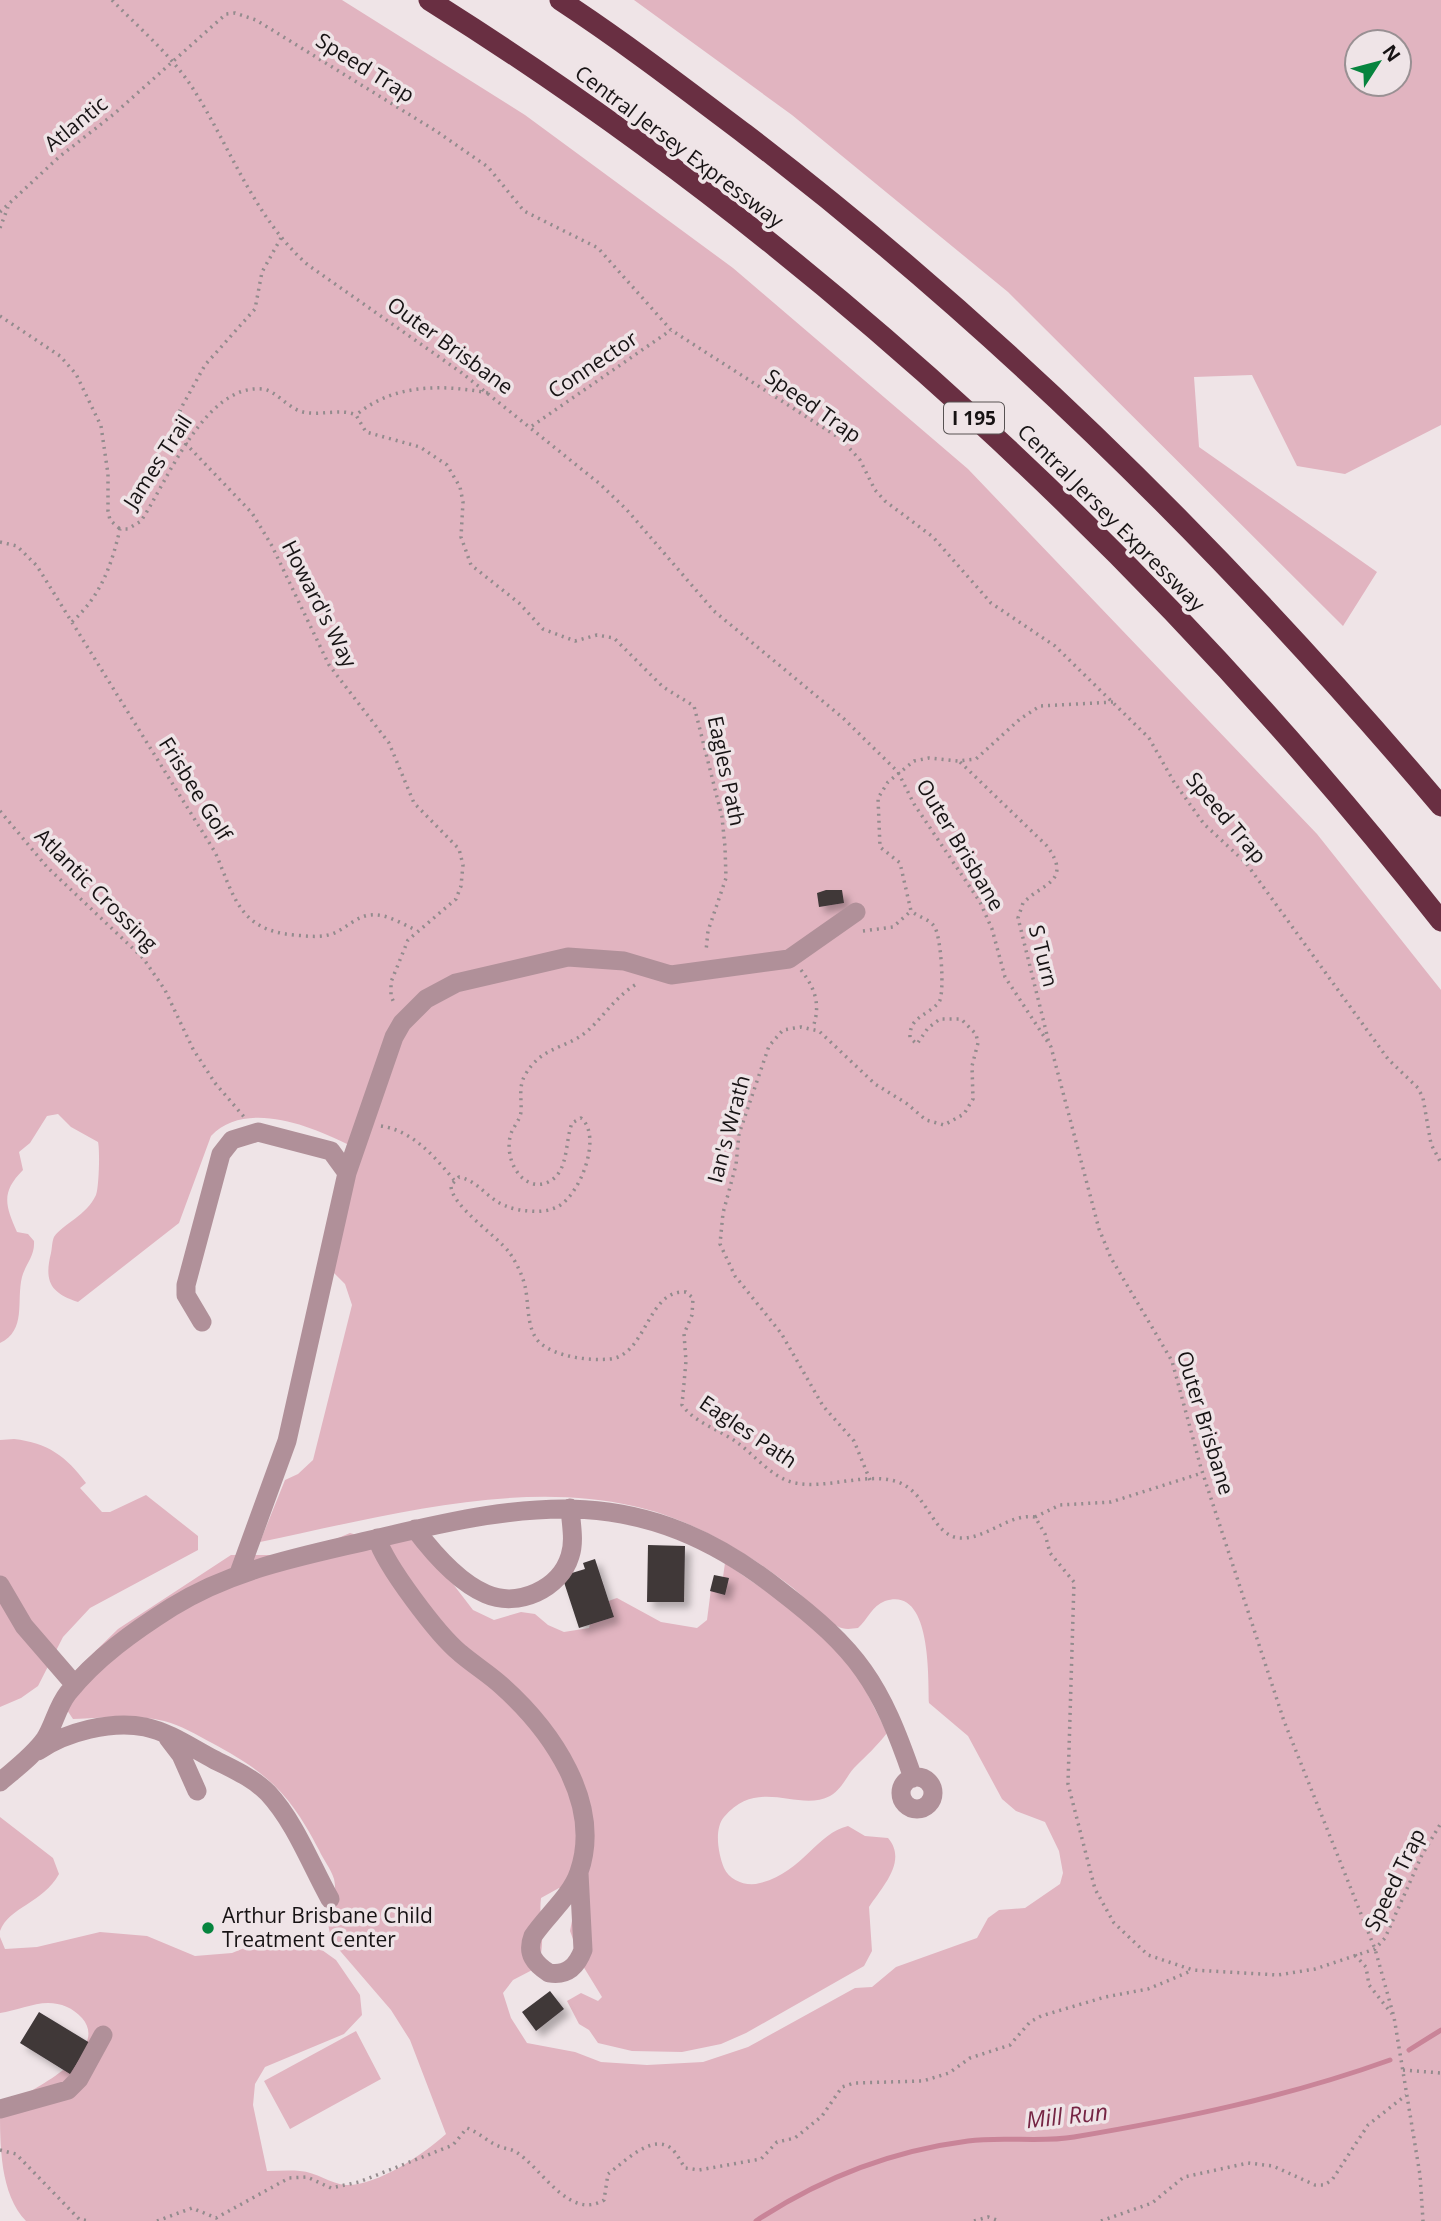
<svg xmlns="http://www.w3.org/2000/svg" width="1441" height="2221" viewBox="0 0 1441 2221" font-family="'Open Sans',sans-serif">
<defs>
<filter id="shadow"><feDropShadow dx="6" dy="6" stdDeviation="3.5" flood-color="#0004"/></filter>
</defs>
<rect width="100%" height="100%" fill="#efe4e7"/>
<path fill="#e1b4c0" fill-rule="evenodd" d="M0,0H342L525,115L733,268L968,469L1317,834L1441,990V2221H26C0,2194 0,2146 0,2107C23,2096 113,2053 82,2018C73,2008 61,2003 48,2003C33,2003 15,2011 0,2013V1937L5,1949L37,1947L100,1932L147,1936L195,1956L232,1953L264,1940L290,1937L315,1945L336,1960L360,1995L362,2015L344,2034L265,2067L255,2084L253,2105L267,2171C278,2171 289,2170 300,2171C316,2172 331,2184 346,2185C377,2186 424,2154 446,2134L410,2040L391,2010L335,1945C318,1914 340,1906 334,1879C331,1869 323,1859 319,1850C290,1794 268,1773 212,1743C197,1735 180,1725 164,1721C135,1714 102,1718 73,1719L65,1707L73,1673L118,1629L231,1555H298L350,1533L367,1538L410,1528L473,1610L494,1620L521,1612L535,1614L548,1625L564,1632L589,1628C594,1612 600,1603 617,1598L661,1622L697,1628L707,1620L711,1589L723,1577L725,1563L842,1643L887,1733C877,1746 866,1756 854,1768C846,1777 842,1789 830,1796C798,1813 759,1776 724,1817C714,1829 718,1853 724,1868C730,1881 747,1887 760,1883C802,1873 817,1833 848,1826L865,1836L888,1838C908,1861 882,1887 869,1907L872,1951L864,1966L746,2033L721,2044L682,2052L632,2051L598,2043L589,2030L579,2024L567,2001L581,1993L598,2001L602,1997L583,1966L570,1931L574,1910L571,1890L559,1888L541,1898C538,1923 548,1945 536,1968L513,1980L503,1993L511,2018L527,2043L575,2052L601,2062L647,2065L703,2062L748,2047L855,1988L872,1987L896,1967L977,1938L988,1918L999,1910L1025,1908L1060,1884L1063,1873L1059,1851L1045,1822L1016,1811L1002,1799L968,1736L929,1703C928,1678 932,1585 885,1601C872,1606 868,1619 858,1628C850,1629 844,1630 837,1626C821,1618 808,1600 793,1588C748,1553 690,1518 633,1506C514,1479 377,1518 260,1542L285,1480L298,1474L313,1460L352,1305L345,1284L334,1273L347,1144C309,1125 245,1100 211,1136L179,1223L78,1302C50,1293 44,1281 51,1253C52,1249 52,1241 54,1237C63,1224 87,1215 96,1195C99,1188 100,1149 98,1142L71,1127L58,1114L47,1116L30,1143L19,1152L23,1170C1,1192 5,1205 17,1232L28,1234L34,1241C35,1256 26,1263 22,1277C16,1301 27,1330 0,1343Z
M634,0H1441V425L1345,474L1297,466L1252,375L1194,377L1199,447L1377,572L1343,626L1008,292L792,115ZM1357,42H1399V84H1357Z
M14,1439C48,1443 66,1456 86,1483L80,1488L102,1512H110L146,1495L198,1536V1550L90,1608L63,1637L38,1686L21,1698L0,1707V1440Z
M0,1817L53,1858L59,1874C43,1903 9,1907 0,1931Z
M356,2031L381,2079L290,2129L264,2081Z"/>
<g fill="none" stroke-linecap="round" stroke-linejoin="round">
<path stroke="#c98498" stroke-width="5" d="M1409,2050L1441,2030
M756,2221C821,2178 891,2151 968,2141C1003,2136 1040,2143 1074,2137C1181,2119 1287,2097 1390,2060"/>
</g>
<path fill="#3f3739" filter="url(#shadow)" d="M826,890H842L844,903L819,907L817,893Z
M648,1545L685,1546L684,1602H647Z
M595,1559L614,1617L579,1628L562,1576L585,1569L583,1563Z
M714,1575L729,1578L725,1595L710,1591Z
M550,1991L564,2009L536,2031L522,2012Z
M39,2012L90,2043L70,2074L20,2043Z"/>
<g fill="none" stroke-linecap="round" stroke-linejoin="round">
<path stroke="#938b8d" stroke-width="3.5" stroke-dasharray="2 5" stroke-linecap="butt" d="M112,0C139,28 170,54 192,87C230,146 254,218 308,265L462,373L600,484L627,510L714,611L843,718L898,772L914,804L980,902L992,929L1005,977L1051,1047L1099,1229L1111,1258L1172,1361L1201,1468L1284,1721L1375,1949L1394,2017L1420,2175L1423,2221
M0,212L59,157L114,114L226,14L235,13L256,20L436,131L488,167L524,211L598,248L671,330L841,439L860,460L875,490L885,501L933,537L991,603L1055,646L1149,738L1174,782L1204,824L1246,863L1388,1059L1418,1088L1423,1098L1431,1144L1441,1163
M0,228L8,207
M281,238L262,272L255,309L205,365L180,410L179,432L187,445L252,513L272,546L329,665L389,743L414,803L459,849L463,865L461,886L456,899L408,940L391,982V996L395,1005
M0,316L60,356L76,374L101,426L108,474V511L110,520L120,529
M488,393C442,384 393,384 356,415L366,432L420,447L447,465L460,487L463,502L461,537L471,565L519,603L543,629L575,641L597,635L614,638L663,687L694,706L722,817L725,847L726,878L708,931L706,951
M532,426L671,330
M0,542L17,546L37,566L215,852C234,895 238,930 294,935C307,936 319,938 332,934C345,929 357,916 370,915C386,913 402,924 416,930
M72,622C101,595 111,567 120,529H128L141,521C168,480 205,384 262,389C276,390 287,408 303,412C320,416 341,408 356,415
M960,762L1047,846C1073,882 1042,883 1023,903L1018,918L1049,1043
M0,811L47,867L143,958L165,990L193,1049L215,1083L245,1118
M863,931L893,927L911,911
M801,970C815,988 821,1005 813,1027
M635,985C614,998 603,1018 585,1033C564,1049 541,1047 525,1075C518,1088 522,1099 521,1112C520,1119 515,1125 512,1131C504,1149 513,1179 534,1184C543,1186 553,1181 558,1174C568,1160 566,1139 572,1123L581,1118C603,1136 580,1196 557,1207C549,1211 539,1212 530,1211C488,1209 486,1183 459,1177L451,1185C450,1205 496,1235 509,1252C516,1262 522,1274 525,1286C529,1303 526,1328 539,1342C555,1357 589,1361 610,1359C647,1355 647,1289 686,1292L693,1298L692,1315L684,1334L686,1361L682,1405C695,1423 718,1429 735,1441C754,1454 769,1475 791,1482C825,1491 865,1471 898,1482C928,1493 932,1535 959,1538C986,1540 1009,1513 1035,1517L1045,1534L1050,1553L1074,1582L1068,1784L1095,1889L1114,1923L1148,1955L1193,1970L1278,1975L1315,1969L1375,1949L1385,1938L1422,1855L1441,1823
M381,1126C413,1131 434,1156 454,1180
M870,1480L854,1441L823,1406L781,1333L735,1276L720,1244L723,1213L736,1165L739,1134L769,1046L783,1030L801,1027L819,1031L875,1084L906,1103L926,1120L944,1125L964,1114L973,1099L972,1066L978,1043L976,1034L961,1019H940L928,1028L917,1044L910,1038C909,1016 928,1016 939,1002C945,994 941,934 934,926C929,919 918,917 911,911L900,863L880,847L878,798L888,782L914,761L929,758L958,761L976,759L1020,719L1040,706L1113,702
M1035,1517L1060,1505L1111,1502L1202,1473
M1355,1955L1366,1967L1369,1985L1392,2014
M1403,2070L1441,2073
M0,2150L16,2154L79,2219L88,2221
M157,2221L192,2208L216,2218L289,2178L307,2177L331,2188L359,2182L453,2145L467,2128C480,2133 489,2143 501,2147C506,2149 511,2149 516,2152C542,2168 569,2221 604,2200L608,2174C623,2163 653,2132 672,2149C677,2154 681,2162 685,2168L699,2170L761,2159L777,2142L795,2138L822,2116L842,2087L854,2083L923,2081L949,2073L970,2058L1010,2045L1030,2022L1041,2016L1105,1997L1148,1989L1191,1971
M974,2221L988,2217L1000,2221
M1101,2221L1152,2203L1184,2177L1248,2163L1273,2166L1315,2185H1324L1332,2180L1368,2125L1406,2095"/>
<path stroke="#b09099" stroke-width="19" d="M347,1173L394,1037L402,1023L426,999L456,983L568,957L624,961L671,975L789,959L856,912
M202,1322L186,1295V1285L221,1154L232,1140L258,1132L331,1151L347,1173L287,1441L239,1573
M415,1529C433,1553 458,1582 486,1594C518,1608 560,1589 570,1556C575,1541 571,1524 570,1508
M377,1538C385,1565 438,1635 460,1653C474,1665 489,1674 502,1686C551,1730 603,1803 579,1872C571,1896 547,1915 533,1936C526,1954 535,1964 549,1973C567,1976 577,1966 583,1950L579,1873
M0,1585L24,1626L75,1685
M168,1738L181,1755L197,1791
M38,1751C65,1732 112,1720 145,1727C169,1732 192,1748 213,1759C232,1769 252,1777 268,1793C295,1822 311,1865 330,1899
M901 1793a16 16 0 1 1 32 0a16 16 0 1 1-32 0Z
M0,1782C15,1769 33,1756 45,1739C54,1725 57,1707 68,1693C96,1658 134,1631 172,1607C235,1568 304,1556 375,1539C534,1501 641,1482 778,1589C859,1651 880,1682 913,1778
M0,2109L68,2090L79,2079L103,2035"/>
<path stroke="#692f42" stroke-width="21" d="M429,0C812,240 1162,566 1441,921
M560,0C624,42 684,88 745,134C1003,331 1231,558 1441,806"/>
</g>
<circle fill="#06843e" stroke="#efe4e7" stroke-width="2.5" cx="208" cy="1928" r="7"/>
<g text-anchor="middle" stroke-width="7" stroke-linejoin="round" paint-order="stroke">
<rect fill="#efe4e7" stroke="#585253" stroke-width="2" x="944" y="402.5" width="60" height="31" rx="5"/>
<g font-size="19" font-weight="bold" fill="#171314">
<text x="974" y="425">I 195</text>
</g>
<g font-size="21" fill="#171314" stroke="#efe4e7">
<text transform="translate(365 68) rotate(32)" y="7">Speed Trap</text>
<text transform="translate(76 124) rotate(-39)" y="7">Atlantic</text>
<text transform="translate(679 147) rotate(37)" y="7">Central Jersey Expressway</text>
<text transform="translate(450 346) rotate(36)" y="7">Outer Brisbane</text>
<text transform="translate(593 365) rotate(-34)" y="7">Connector</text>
<text transform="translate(813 406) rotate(35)" y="7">Speed Trap</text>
<text transform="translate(158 462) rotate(-57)" y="7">James Trail</text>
<text transform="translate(1111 518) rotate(45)" y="7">Central Jersey Expressway</text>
<text transform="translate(319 604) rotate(63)" y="7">Howard's Way</text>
<text transform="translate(726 771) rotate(78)" y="7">Eagles Path</text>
<text transform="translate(195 789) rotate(58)" y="7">Frisbee Golf</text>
<text transform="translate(1226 818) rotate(50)" y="7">Speed Trap</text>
<text transform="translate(960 845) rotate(59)" y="7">Outer Brisbane</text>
<text transform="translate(96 890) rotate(45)" y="7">Atlantic Crossing</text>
<text transform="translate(1043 956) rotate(76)" y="7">S Turn</text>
<text transform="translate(729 1129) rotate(-75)" y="7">Ian's Wrath</text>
<text transform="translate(1205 1423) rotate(73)" y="7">Outer Brisbane</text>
<text transform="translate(748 1432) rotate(34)" y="7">Eagles Path</text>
<text transform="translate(1395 1880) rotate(-64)" y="7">Speed Trap</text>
</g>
<g font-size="21" fill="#171314" stroke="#efe4e7" text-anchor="start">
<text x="222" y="1923">Arthur Brisbane Child<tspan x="222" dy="24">Treatment Center</tspan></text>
</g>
<g font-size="23" font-style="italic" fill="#752443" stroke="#efe4e7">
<text transform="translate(1067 2116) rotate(-6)" y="8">Mill Run</text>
</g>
</g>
<g transform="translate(1378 63) rotate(54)"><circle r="33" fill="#efe4e7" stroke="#999093" stroke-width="2"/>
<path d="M0-5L12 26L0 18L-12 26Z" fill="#06843e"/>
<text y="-10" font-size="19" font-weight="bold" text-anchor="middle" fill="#171314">N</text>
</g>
</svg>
